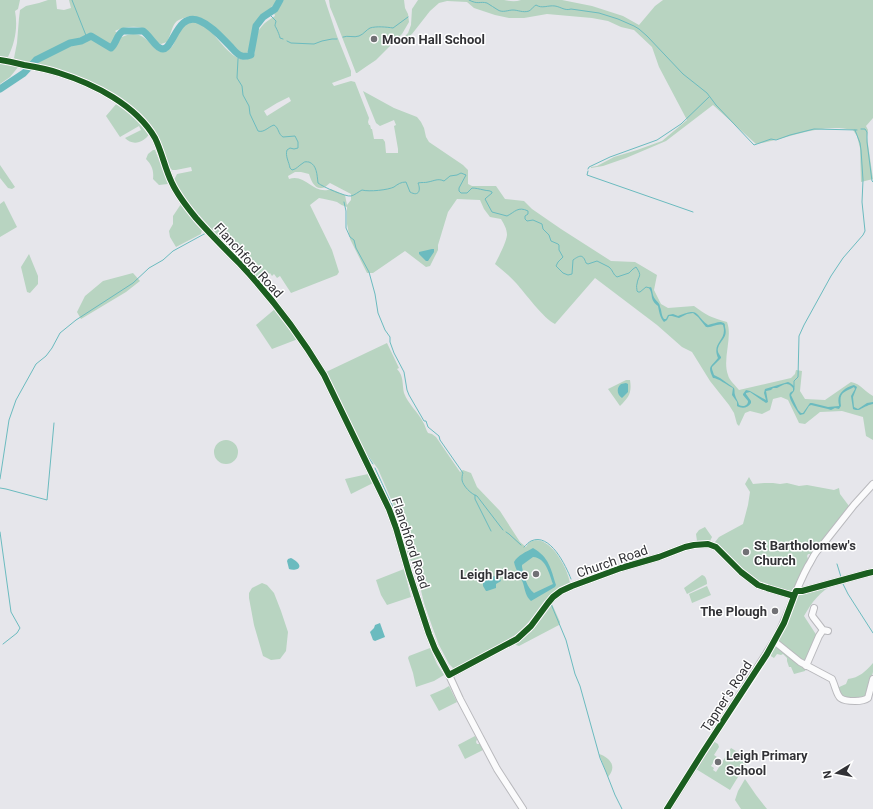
<svg xmlns="http://www.w3.org/2000/svg" width="873" height="809" viewBox="0 0 873 809" font-family="Roboto,sans-serif">
<rect width="100%" height="100%" fill="#e6e6eb"/>
<path fill="#b8d4c1" fill-rule="evenodd" d="M0,0H20L18,9L15,11C18,27 15,43 8,57L5,58L0,57Z
M48,0H56L57,9L64,10L71,8L69,0H325L337,36L351,71V76L332,83L334,86L351,81L355,82L369,118L368,122L369,125H370L371,129H372L374,139H383L385,142L386,153H398V149L394,126L396,125L394,120L380,126L376,123L363,91L394,108L417,117L421,122L424,128L426,137L429,142L463,165L468,170V184L472,186H496L505,199L524,201L532,209L561,229L611,261L635,262L657,275L654,290L661,304L668,308L694,306C706,315 712,318 727,322C733,337 722,359 728,375C729,380 736,386 739,390L791,378L795,374L796,370L802,371L800,391L805,399L825,400L851,382C861,384 864,391 873,396V440L866,436L863,417L842,411L820,412L805,424L799,423L788,400L781,397L773,399L770,410L762,414L750,411L745,413L739,426L737,424L734,413L729,405L710,381L692,352L682,347L657,325L595,278L555,324C544,319 525,293 516,283C510,276 502,270 495,264C499,256 506,243 507,235C507,229 504,224 501,219L490,217L484,209L480,200L457,199L448,212L438,245V250L430,266L426,267L405,251L373,273H367L350,239L347,224V207C343,206 340,204 337,202C331,200 324,199 319,198L310,205L332,250L339,272L337,275L291,293L280,276L277,278L274,274L272,276L270,273L264,278L266,281L261,285C239,259 216,235 194,209C186,205 177,189 174,180L177,174L192,171L191,167L176,170H172L169,166L159,138L151,127L130,105L101,88L17,61L14,58L17,43L19,18L20,10L26,6L39,3ZM272,6L275,16C264,23 257,28 255,42C255,46 255,50 254,55C236,73 216,32 203,24C198,21 194,20 188,22C173,26 180,46 166,51C152,57 148,24 122,37L115,31C124,27 139,24 147,31C152,36 154,42 161,44L167,42C170,37 172,26 176,22C178,20 183,18 187,17C211,9 235,64 248,52C253,48 251,33 254,26C259,17 269,15 272,6ZM289,97L291,101L267,116L264,111L277,103ZM295,172H301L309,174C311,180 314,189 322,188C325,188 327,185 330,183L351,194V200L347,205L345,195L331,189C314,196 306,173 289,179L288,176Z
M329,0H404L405,8L408,14L409,22L402,34L376,60L367,66L357,73H356L335,19L330,7Z
M418,0H504C509,1 515,2 521,0H562L592,6L623,16L639,25L655,6L663,0H873V118L866,126L868,130L867,137L873,179L861,182L860,148L857,136L853,130C820,122 788,139 756,144L713,105L666,141L626,158L603,166L591,168V167L597,166L614,157L637,150L662,141L687,120L659,67L652,47L634,30L621,27L608,21L592,18L547,14L524,18H509L495,15L474,8L467,2L447,1L439,3L430,11L412,34L397,45L408,33L411,25L412,9Z
M0,63L19,66L10,77L0,84Z
M117,103L127,111L138,121H139L149,134C144,143 132,146 125,138L141,130L139,126L120,137L106,116Z
M153,150H155C160,161 163,173 168,184L159,185L153,179C154,171 152,165 146,159L148,154Z
M0,165L15,187L12,189L8,188L0,178Z
M4,201L17,227L0,237V204Z
M181,204L202,230L201,234L176,247L170,237L169,231L173,224V216Z
M29,254L38,276V284L30,293L27,292L21,267Z
M133,273L140,281L126,292L81,319L77,312L85,296L103,281Z
M275,309L298,339L272,349L256,325Z
M387,343L399,368L397,369C404,376 402,384 404,393C408,404 418,412 423,422C425,425 426,430 428,433L432,434L436,437L460,472L463,470L471,473L477,487L500,511L520,542L526,547C527,545 528,543 530,542C549,532 568,569 570,583L558,588L554,592L520,632L484,654L458,668H453L449,664L439,645L433,629L424,603L418,578L406,549L404,533L397,513L378,469L364,450L344,408L342,406L326,372Z
M626,380H630C632,393 629,397 620,406L608,389Z
M214 452a12 12 0 1 1 24 0a12 12 0 1 1-24 0Z
M368,474L373,483L351,494L345,479Z
M749,477L753,484L764,483H773L780,484L787,483L799,486L807,485L834,490L839,488L840,494L849,506L824,537L812,554H808L807,556L808,559L794,590L790,592L766,585L758,581L750,576L715,542L719,537L743,524L748,505L750,492L745,484Z
M705,527L712,537L710,541H697L696,534L699,530Z
M404,569L411,597L387,605L381,595L376,580Z
M702,575C706,576 707,580 707,584L687,594L684,588Z
M262,583L267,585L274,593L281,611L288,632L286,651L280,659L271,660L263,656L254,625L249,598V593L252,588Z
M835,584C820,591 812,602 804,616L817,636L806,660L803,661L779,641V639L789,618L798,594Z
M707,586L711,595L692,603L689,594Z
M552,604L560,622L559,625L519,646L516,645L517,641L531,632Z
M775,647L778,648L806,669L805,671L794,674L791,667H789L787,661V658L783,654L781,655L777,654L774,658L769,655L773,648Z
M430,648L437,664L444,675L434,681L416,687L413,673L408,658L409,656Z
M873,663V672L866,697L860,699L841,697L837,688L846,684L848,679C859,678 866,671 873,663Z
M449,686L457,702L439,711L430,695L444,689Z
M475,736L477,739L476,742L477,744H480L483,750L465,759L458,745Z
M713,741L718,744L719,747L714,755L717,757L711,766L714,768L713,770L716,772L731,748L749,759L730,790L696,769Z
M599,754C611,758 617,767 608,777Z
M745,779L756,795L767,809H741L735,800L738,791Z"/>
<path fill="#6bbbbf" fill-rule="evenodd" d="M432,249H434V252L428,261H426L419,254V252Z
M651,287C653,291 652,295 655,299C657,302 660,303 660,307C662,311 661,315 664,319H666L668,315L673,314L678,316C700,307 694,314 708,325C712,324 717,322 721,322C725,323 725,324 725,327C728,338 721,339 718,348C717,352 719,354 721,357V358L712,367V369L714,375L720,378L734,388C735,390 734,393 735,395C736,399 738,401 739,405C743,407 748,406 748,401L743,395V394L746,390L750,391L766,400L764,393L765,389L788,382C792,384 796,386 794,391L791,395L798,410L801,413H803L810,403H812L828,407L839,406V405C836,394 844,388 854,385L857,387L853,397L854,407L858,409L867,403L873,402V404C872,404 868,405 867,406C861,408 859,412 853,409L851,396L855,389L854,387C843,393 839,392 841,406L839,409L835,408L831,410L828,409L811,405L809,406L804,414L800,415C797,411 787,397 790,393C791,392 792,391 793,391V388C787,381 784,385 777,388H773L771,390L766,391L768,402L766,403L750,392L746,393V394L751,401V403C748,408 742,409 737,406V402L732,395L733,388C727,385 718,378 713,378C707,366 711,367 718,358C711,342 728,341 723,325C717,323 712,328 706,327L698,317L693,313L687,314L679,318L672,316H669L667,320L664,322C660,318 659,311 658,306C649,299 654,296 649,288Z
M626,383L628,384V392L622,398C617,395 616,388 621,384Z
M533,548C549,557 551,569 556,585L555,587L531,601C526,597 525,590 523,583C520,575 516,571 514,562C518,555 526,552 533,548ZM533,557C546,558 549,573 553,584L534,593C527,588 524,576 522,567V565Z
M291,558C293,559 295,560 297,562C304,569 294,571 289,569L287,561L288,559Z
M494,576L500,579L501,581L496,584V588L487,591H486L483,586V582Z
M380,623L385,637L375,641L373,640L370,632L374,628L375,625Z"/>
<g fill="none" stroke-linecap="round" stroke-linejoin="round">
<path stroke="#6bbbbf" stroke-width="1" d="M72,0L87,38
M469,0C478,5 480,1 487,3C491,5 494,8 498,10C503,13 508,10 513,10C518,10 523,13 529,11C531,10 534,6 536,5C542,9 548,5 555,6C561,7 565,11 571,9L599,13L618,19L634,26L639,29L647,36L683,74L707,93L716,105L754,145L771,139L776,140L790,135L814,129L857,130
M269,14L276,21C276,22 275,24 275,26C276,27 280,36 280,38L283,39
M343,37C348,35 354,38 359,36C364,34 366,30 370,28C376,26 387,27 393,28L408,17
M287,41L291,43L314,44L322,41L332,39H337
M239,55L238,59L237,78L242,86L243,95L249,106L250,114L258,131C264,133 268,127 274,125C279,128 278,134 283,137L295,136L298,142V148L294,149L290,148L287,150C285,156 289,162 290,168L292,170C297,169 298,166 303,163C305,161 307,162 309,162C317,165 317,175 318,183C323,187 346,197 351,196C355,195 358,192 362,190C369,192 388,190 394,187C398,184 401,182 406,182L410,192C419,197 421,190 418,183C422,182 425,183 428,182C434,181 438,178 444,181L450,176L457,175L461,173L466,175L459,188V191L461,193H467L472,188C476,188 479,189 484,190C487,191 489,190 492,192V193L486,198L485,199L492,212L507,216C515,212 518,206 528,211V214L525,216V219L527,221L533,220L542,224L543,229L549,235L551,241L558,244L559,245V250L563,257L558,262L556,266L563,273L568,275L572,274L573,260C580,255 583,254 586,263L588,264L597,261L609,267C613,270 613,275 617,277L629,273L633,269L636,267C643,277 638,275 637,284C636,286 637,289 637,291L638,292H640L646,287L650,288
M861,129H865L867,132V142L872,181L873,182
M588,169L589,167L610,157L657,140L681,124L709,97
M588,171L587,175L693,212
M344,202L346,211V228L350,237L354,240L356,248L369,272L375,294L378,313L385,330L390,337V342L394,353L404,372L407,390L409,395L424,421H426L428,427L439,436L440,440L463,473C462,475 462,478 462,480C463,486 471,494 477,496L503,530
M194,210L206,225
M213,232L225,244
M794,387V381L798,377L799,336L804,325L831,276L843,258L863,235L865,231L862,202L863,180L861,150L860,143L855,130
M365,452L373,464
M375,468L398,518L403,534
M0,479L9,420L16,400L36,364L46,356L52,348L60,333L76,320L133,283L149,268L163,260L173,251L206,233
M0,488L6,489L47,500L54,423
M475,495V499L491,531
M0,532L11,612L20,628L17,633L3,644
M506,532L509,534L521,545
M524,547C526,545 529,542 531,541C550,532 566,566 571,579
M837,564L841,577
M842,582L848,594L873,633
M563,587L569,584
M551,604L566,640L575,674L580,686L600,758L606,772L615,795L622,809"/>
<path stroke="#6bbbbf" stroke-width="7" d="M0,89L24,73L36,60L70,43L81,41L91,36L111,48C117,43 116,35 123,31H143C149,35 155,46 160,48C173,56 175,10 200,21C212,26 221,37 230,46C233,49 237,55 242,56C245,57 248,56 251,55V53L256,26L263,17L275,9L280,0"/>
<g stroke="#b9b9bd" stroke-width="8">
<path id="minor" d="M0,60C8,61 16,63 24,65C36,67 48,69 59,73C94,84 136,105 155,138C162,152 165,169 172,183C178,196 187,207 196,218C210,234 225,249 240,264C272,298 300,335 324,375L389,509L396,528L409,573L429,634L435,649L449,675L460,699L497,769L523,809
M796,591H802L868,573L873,572
M814,608L812,615L813,617L823,630L828,631
M774,641L800,662L832,679C839,695 835,701 855,701C860,701 864,701 868,698L873,679
M806,666L819,636L823,630
M449,675L517,639L531,626L548,603L553,597L561,591L572,586L621,568L659,557L685,547L694,545L708,544L716,547L741,572L758,585L767,588L794,596
M667,809L776,638C788,615 795,590 808,566C812,560 814,553 820,548L854,505L873,484"/>
</g>
<use href="#minor" stroke="#fbfbfc" stroke-width="6"/>
<g stroke="#fff" stroke-width="8">
<path id="cycleway" d="M0,60C8,61 16,63 24,65C36,67 48,69 59,73C94,84 136,105 155,138C162,152 165,169 172,183C178,196 187,207 196,218C210,234 225,249 240,264C272,298 300,335 324,375L389,509L396,528L409,573L429,634L435,649L449,675L517,639L531,626L548,603L553,597L561,591L572,586L621,568L659,557L685,547L694,545L708,544L716,547L741,572L758,585L767,588L794,596
M667,809L703,752L767,654L784,623L796,591H802L868,573L873,572"/>
</g>
<use href="#cycleway" stroke="#1b5e20" stroke-width="6"/>
</g>
<g fill="#717175" stroke="#fff" stroke-width="1.5">
<circle cx="374" cy="39" r="4"/>
<circle cx="746" cy="552" r="4"/>
<circle cx="536" cy="574" r="4"/>
<circle cx="775" cy="611" r="4"/>
<circle cx="718" cy="762" r="4"/>
</g>
<g text-anchor="middle" stroke-width="3" stroke-linejoin="round" paint-order="stroke">
<g font-size="13" font-weight="bold" fill="#323236" stroke="#fff" text-anchor="start">
<text x="382" y="44">Moon Hall School</text>
<text x="754" y="550">St Bartholomew's<tspan x="754" dy="15">Church</tspan></text>
<text x="528" y="579" text-anchor="end">Leigh Place</text>
<text x="767" y="616" text-anchor="end">The Plough</text>
<text x="726" y="760">Leigh Primary<tspan x="726" dy="15">School</tspan></text>
</g>
<g font-size="13" fill="#323236" stroke="#fff">
<text transform="translate(249 260) rotate(48)" y="5">Flanchford Road</text>
<text transform="translate(411 543) rotate(72)" y="5">Flanchford Road</text>
<text transform="translate(612 561) rotate(-19)" y="5">Church Road</text>
<text transform="translate(726 696) rotate(-57)" y="5">Tapner's Road</text>
</g>
</g>
<g transform="translate(837 773) rotate(260)" stroke="#ffffff" stroke-width="3" paint-order="stroke">
<path d="M0-3L7 15L0 10L-7 15Z" fill="#323236"/>
<text y="-6" font-size="11" font-weight="bold" text-anchor="middle" fill="#323236">N</text>
</g>
</svg>
